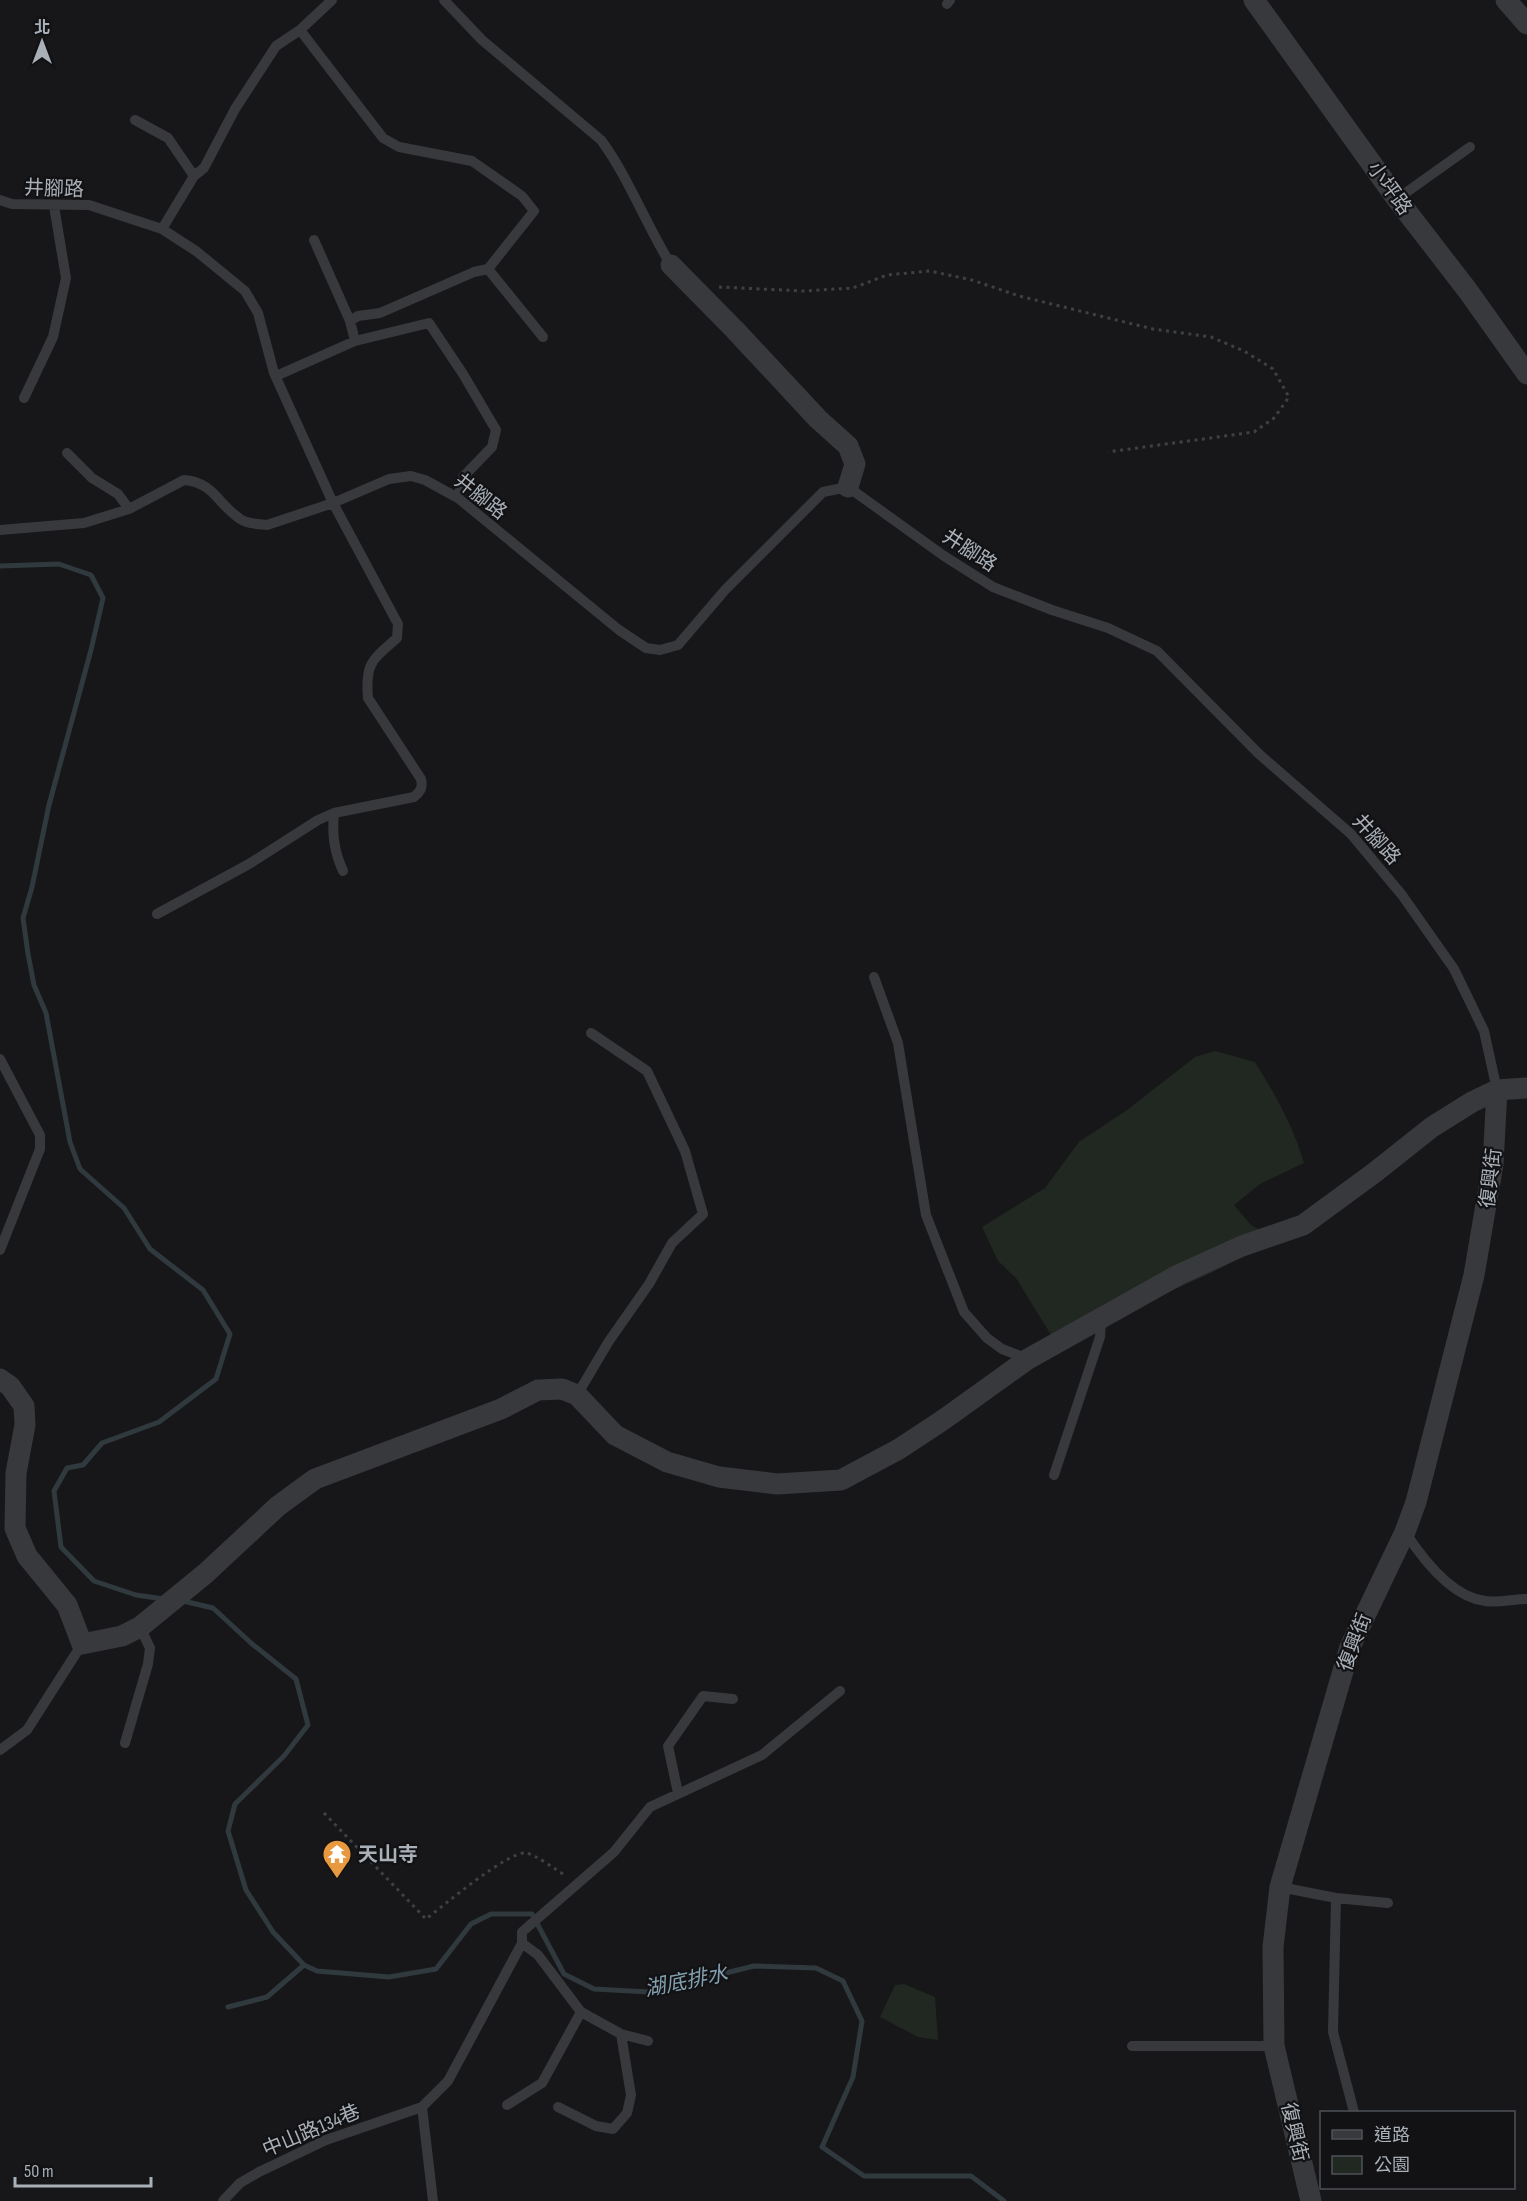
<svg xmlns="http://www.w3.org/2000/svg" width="1527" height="2201" viewBox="0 0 1527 2201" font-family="'Sofia Sans Condensed','Noto Sans TC',sans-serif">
<rect width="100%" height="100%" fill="#171719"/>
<path fill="#212821" d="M1215,1051L1255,1062C1275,1094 1293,1126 1304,1163L1260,1184L1234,1205L1250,1224L1275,1240L1211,1273L1056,1343L1016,1278L998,1261L982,1227L1045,1188L1079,1142L1127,1110L1195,1057Z
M904,1984L935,1997L938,2040L918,2037L880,2017L895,1985Z"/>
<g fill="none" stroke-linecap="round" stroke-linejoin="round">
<path stroke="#2f393e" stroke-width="5" d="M0,566L59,564L91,575L103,598L91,650L49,805L32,887L23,918L28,954L34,985L46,1013L70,1142L80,1169L124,1208L150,1249L203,1290L230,1334L216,1379L159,1422L102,1443L83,1465L67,1468L54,1491L61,1547L94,1581L136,1595L164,1599
M183,1601L213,1608L251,1643L296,1679L308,1725L284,1756L235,1804L228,1831L246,1890L273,1932L304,1965
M228,2007L267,1997L304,1965L317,1971L389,1977L436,1969L471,1924L491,1914H532L564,1974L594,1989L649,1992L754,1966L816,1968L843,1981L862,2021L853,2077L822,2147L864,2176H971L1004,2201"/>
<path stroke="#3e4144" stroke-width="3" stroke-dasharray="3 4.5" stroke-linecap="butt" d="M719,287L803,291L853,288L887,275L930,271L972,280L1019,296L1153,329L1211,337L1244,351L1273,369L1289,397L1274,418L1254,432L1108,452
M324,1813L426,1919C443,1906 508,1851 526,1853C535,1854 556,1870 566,1876"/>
<path stroke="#38393d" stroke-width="10" d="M444,0L482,40L601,140C629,178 646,225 671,265
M947,4L950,0
M300,30L383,138L399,147L472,161L522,196L534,211L488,269L474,272L380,313L358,316L350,321L355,341
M135,120L168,138L194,176
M1397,199L1470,147
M0,200L12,204L89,205L162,229L196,251L245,291L258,313L274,373L333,503L398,624L397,638C372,660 365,663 368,698L421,779C423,787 421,791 414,797L334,813L318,820L249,864L157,914
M162,229L194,176L204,168L235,109L276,46L300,30L332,0
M314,240L350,321
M488,269L543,337
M276,376L355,341L429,323L463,374L496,430L492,447L463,477L458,498
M24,398L53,337L66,278L54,206
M67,453L92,478L118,494L129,509
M0,530L84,523L129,509L184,480C213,482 218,504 239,518C246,524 258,524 267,525L333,503L389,479L411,476L425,480L458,498L619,630L646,648L660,650L678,645L725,590L823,492L848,487L944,556L993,587L1052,610L1108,628L1157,651L1259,754L1351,834L1402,895L1454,969L1484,1031L1497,1090
M334,813C332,835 334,851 343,871
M874,977L898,1043L926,1215L964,1312L987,1338L1002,1349L1028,1359
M0,1059L40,1135V1149L0,1250
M577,1395L609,1341L649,1284L672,1243L703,1214L685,1151L647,1071L591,1033
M1054,1475L1100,1337L1101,1319
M1405,1532C1422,1558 1451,1597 1485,1601C1498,1603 1514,1599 1527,1599
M125,1743L148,1664L150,1648L140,1627
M0,1750L27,1730L82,1644
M678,1793L668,1746L703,1696L733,1699
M1280,1887L1336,1898L1333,2032L1354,2112
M1336,1898L1388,1903
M581,2012L621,2034L648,2041
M1132,2046H1274
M507,2105L542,2083L581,2012L538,1955L522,1943
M558,2107L596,2126L613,2129L627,2113L631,2095L621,2034
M223,2201L240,2183L259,2172L326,2140L422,2107
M433,2201L422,2107L448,2081L522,1943V1932L614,1852L650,1807L762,1755L840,1691"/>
<path stroke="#38393d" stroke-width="21" d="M1254,0L1397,199L1468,291L1527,374
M1506,0L1527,24
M671,265L735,330L818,419L848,446L855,464L848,487
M0,1379L10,1386L24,1406L25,1425L16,1473L15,1528L27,1556L67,1605L82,1644L122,1636L140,1627L206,1573L278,1506L315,1479L501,1409L538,1390L562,1389L577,1395L615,1435L667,1462L719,1477L777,1484L841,1480L899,1449L943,1420L1028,1359L1178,1275L1242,1246L1303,1225L1374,1173L1432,1127L1472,1102L1497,1090L1527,1088
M1311,2201L1274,2046L1273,1947L1280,1887L1350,1647L1405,1532L1416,1502L1474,1275L1493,1164L1497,1090"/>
</g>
<defs>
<g id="temple-pin" transform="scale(1.5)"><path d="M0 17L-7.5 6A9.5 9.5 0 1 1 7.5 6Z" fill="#e8993f" stroke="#121214"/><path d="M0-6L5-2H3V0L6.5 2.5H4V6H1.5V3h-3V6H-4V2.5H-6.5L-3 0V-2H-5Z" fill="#fff"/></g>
</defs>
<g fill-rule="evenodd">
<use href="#temple-pin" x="337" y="1854"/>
</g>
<g text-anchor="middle" stroke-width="4.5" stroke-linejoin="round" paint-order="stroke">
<g font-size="20" fill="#a9b0b8" stroke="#121214">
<text transform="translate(54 188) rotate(2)" y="7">井腳路</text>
<text transform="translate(1390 188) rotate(54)" y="7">小坪路</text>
<text transform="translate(481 496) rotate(38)" y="7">井腳路</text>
<text transform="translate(970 550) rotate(33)" y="7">井腳路</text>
<text transform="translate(1377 839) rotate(48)" y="7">井腳路</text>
<text transform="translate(1490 1178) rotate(-83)" y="7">復興街</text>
<text transform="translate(1354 1642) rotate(-69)" y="7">復興街</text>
<text transform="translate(311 2130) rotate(-23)" y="7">中山路134巷</text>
<text transform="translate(1295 2132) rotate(77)" y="7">復興街</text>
</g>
<g font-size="20" font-weight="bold" fill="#a9b0b8" stroke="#121214" text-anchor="start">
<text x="358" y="1861">天山寺</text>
</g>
<g font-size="21" font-style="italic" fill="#83a1b1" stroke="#121214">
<text transform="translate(686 1981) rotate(-11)" y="7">湖底排水</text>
</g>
</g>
<rect x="1320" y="2111" width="195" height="78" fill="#121214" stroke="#4e5156" stroke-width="1.5"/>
<rect x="1332" y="2130" width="30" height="9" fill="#38393d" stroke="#4e5156" stroke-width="1.5"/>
<text x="1374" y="2141" font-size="18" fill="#a9b0b8">道路</text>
<rect x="1332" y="2156" width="30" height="18" fill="#212821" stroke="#4e5156" stroke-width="1.5"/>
<text x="1374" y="2171" font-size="18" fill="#a9b0b8">公園</text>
<g transform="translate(42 42)" stroke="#121214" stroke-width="4.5" paint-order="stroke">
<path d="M0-4.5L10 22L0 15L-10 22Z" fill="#a9b0b8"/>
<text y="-9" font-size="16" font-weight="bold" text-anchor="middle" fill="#a9b0b8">北</text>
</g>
<path d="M15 2177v9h136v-9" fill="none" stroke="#a9b0b8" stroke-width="3"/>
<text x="24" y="2177" font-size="18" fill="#a9b0b8" stroke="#121214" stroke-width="4.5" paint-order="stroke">50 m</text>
</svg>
